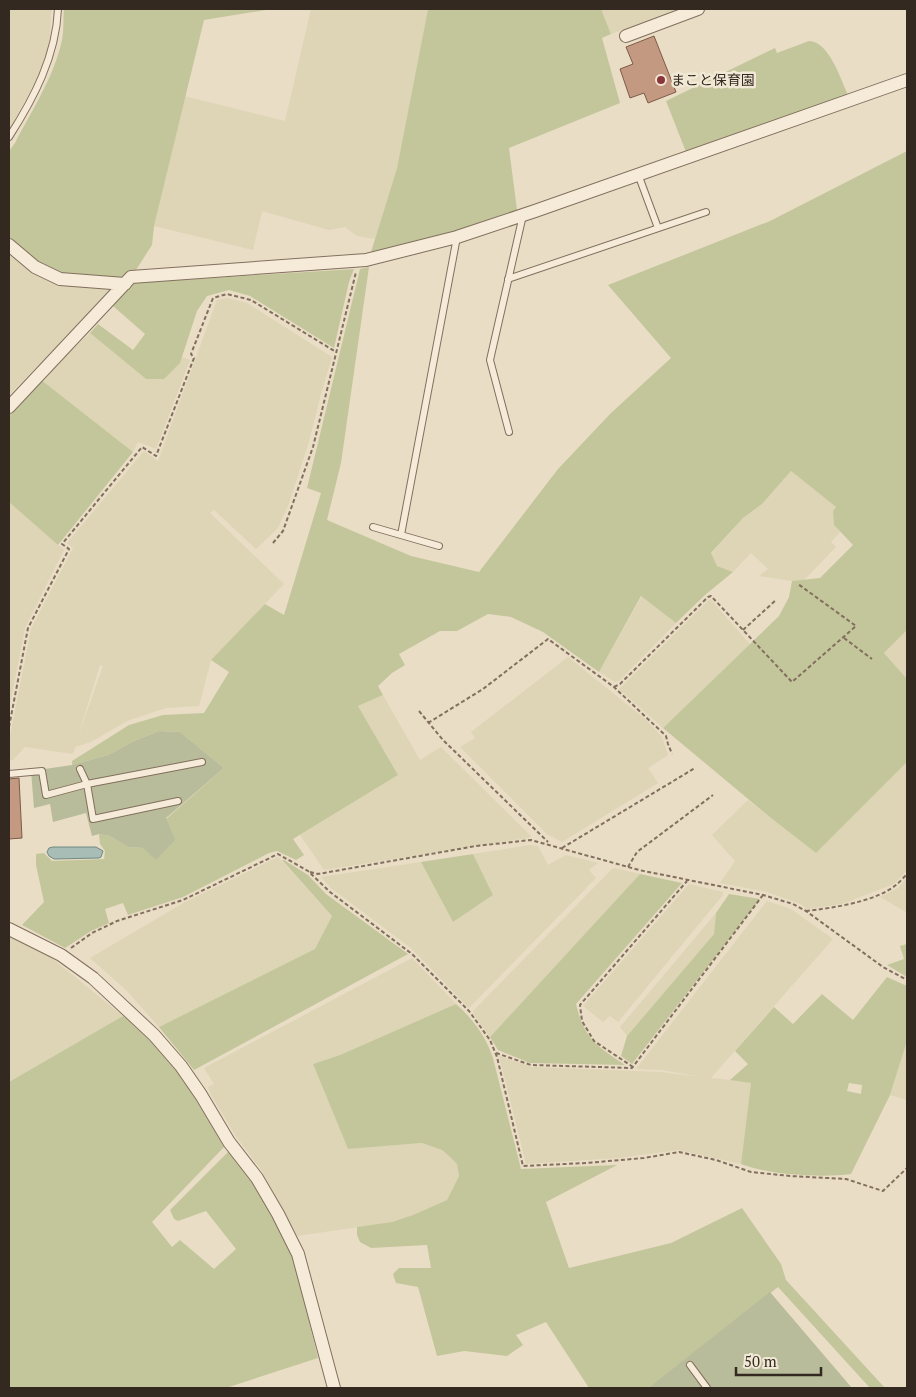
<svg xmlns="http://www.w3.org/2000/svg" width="916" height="1397" viewBox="0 0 916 1397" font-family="'PT Serif','Noto Sans JP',serif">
<rect width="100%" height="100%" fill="#e9ddc6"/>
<path fill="#ddd5b5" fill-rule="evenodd" d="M9,9H51L50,36L46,56L35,82L9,130Z
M311,9H428L397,168L375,239L357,236L345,227L329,230L262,211L253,250L154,226L184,96L285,121Z
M601,9H685L611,34Z
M9,251L115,287L9,395Z
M227,298L247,303L332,357L321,394L308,445L288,506L278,528L256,549L214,510L210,513L284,584L211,660L199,706L166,708L127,721L91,742L75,747L73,754L25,747L13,760H9V741L31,629L73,548L67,543L144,451L158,461L217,300ZM100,665L103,666L80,731V730Z
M90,333L146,379L180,363L182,357L190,360L156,449L138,442L133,452L40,379Z
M791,471L836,507L834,525L840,532L831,542L836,547L804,580L792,581L759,576L768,569L751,553L733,572L717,566L711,554L743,518L762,504Z
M9,502L64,550L25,628L9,710Z
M642,596L676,623L619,681L615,682L599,672Z
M710,599L750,644L663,728L619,689Z
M907,630V679L884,653Z
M568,657L644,718L662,737L668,755L648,768L658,783L562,842L547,834L460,747L475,738L471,732Z
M383,695L420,760L441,747L531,836L528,838L324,870L300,835L398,775L358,706Z
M907,762V870L894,884L842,904L807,909L800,904L767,892L720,883L735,861L712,835L748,800L816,853Z
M530,845L538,846L548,865L566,855L598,863L589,870L596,878L469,1008L411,948L331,888L321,877L421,862L453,922L493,895L473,854Z
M278,857L332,916L316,949L159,1027L127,991L90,958L185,902Z
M615,868L640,874L490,1037L473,1013L474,1010L612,869Z
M907,878V911L906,912L880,897L898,888Z
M689,884L723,892V895L618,1022L610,1016L603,1022L583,1006Z
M767,901L791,909L833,939L711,1078L751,1082L741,1164L679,1150L618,1158L526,1164L499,1056L532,1067L660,1072L702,1077L661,1070L636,1069Z
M716,913L714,934L627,1036L620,1027Z
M9,934L48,955L123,1016L9,1082Z
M412,958L456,1004L340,1055L313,1064L348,1149L422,1143L442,1150L450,1157L457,1164L459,1176L447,1200L413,1215L392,1222L297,1236L262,1171L237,1138L211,1095L208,1087L214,1084L204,1068Z
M907,1041V1100L890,1095Z"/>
<path fill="#c3c69b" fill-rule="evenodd" d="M64,9H272L204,20L154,226L152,245L136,270L128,271L120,279L60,275L9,251V151L15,143C32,110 54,77 62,40C64,30 63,19 64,9Z
M428,9H601L611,34L602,38L620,103L509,148L517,210L455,231L371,252L397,168Z
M809,41C829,41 841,80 848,95L686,152L666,101L775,48L777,53Z
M907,151V630L884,653L907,679V762L816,853L771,818L663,728L779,616L789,597L792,581L820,578L853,545L834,525L833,511L836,507L791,471L762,504L743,518L711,553L717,566L733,572L705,595L676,623L641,596L599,672L543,632L511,617L488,614L457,631H440L399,654L405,665L392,673L378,686L383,695L358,706L398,775L293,839L304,855L296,860L277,851L269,853L183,897L128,915L123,903L105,909L109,923L91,931L65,948L22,925L44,902L36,865V854L44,853L52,861L104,859L105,851L100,844L99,834L110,836L128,847L143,848L166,819L224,768L180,732L159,731L134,741L108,755L72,765V761L129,725L163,715L204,713L229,672L211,660L265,604L284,615L321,493L307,488L360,269L369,267L341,463L327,520L411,556L479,572L558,469L611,413L671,358L608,285L770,221Z
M354,269L349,282L334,348L250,296L229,290L207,296L197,311L180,363L164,379H146L90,333L98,324L133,350L145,334L113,306L134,283Z
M40,379L133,452L58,545L9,502V417L13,406Z
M473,854L493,895L453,922L421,862Z
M282,860H284L308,875L326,894L408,954L194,1070L159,1027L315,949L332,916Z
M640,874L682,883L576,1004C585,1040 596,1045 625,1065L530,1063L498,1050L490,1037Z
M729,894L760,899L632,1064L621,1056L627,1036L714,934L716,913Z
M907,944V977L887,965L904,959L900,946Z
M887,977L907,986V1041L890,1095L851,1174C822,1178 768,1175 741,1164L751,1083L730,1080L748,1064L735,1051L774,1007L793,1024L822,994L853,1020ZM849,1083L862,1085L861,1094L847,1091Z
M456,1004C473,1019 486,1037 493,1058L521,1169L617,1165L546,1202L569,1268L671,1243L742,1208L781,1264L786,1280L885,1388H870L778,1287L648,1388H589L546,1322L516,1335L523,1345L507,1356L464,1351L437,1356L418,1287L396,1283L393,1274L399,1268H431L427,1245L371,1248L360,1242L357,1235V1227L392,1222L413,1215L447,1200L459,1176L457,1164L450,1157L442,1150L422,1143L348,1149L313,1064L340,1055Z
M123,1016L150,1039L181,1075L224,1147L152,1222L172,1247L180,1240L214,1269L236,1249L206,1211L178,1221L174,1219L170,1210L229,1151L253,1180L273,1215L293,1256L318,1358L226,1388H9V1082Z"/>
<path fill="#b9bc9a" d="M159,731L180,732L224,768L166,818L175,840L156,860L143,848L128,847L110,836L99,834L92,836L86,813L53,822L50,804L34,808L31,771L72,765L108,755L134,741Z
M770,1292L852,1388H648Z"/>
<path fill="#a7bdb5" stroke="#6f8a82" d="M53,847H96L103,851L101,857L99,858L54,859L49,856L47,852L49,848Z"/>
<path fill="#c39981" stroke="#7e5a47" d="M654,36L676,92L648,103L644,93L630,98L620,69L633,64L626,47Z
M19,778L22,838L9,839V779Z"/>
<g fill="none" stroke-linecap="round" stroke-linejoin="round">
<g stroke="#826f5e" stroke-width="8">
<path id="lane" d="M9,137C34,98 56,56 58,9
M638,174L658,228
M508,279L706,212
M509,432L490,360L523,215
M373,527L439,546
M401,535L457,237
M80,769L87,784L93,819L178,801
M9,774L42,771L46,795L87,784L202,762
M690,1365L707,1388"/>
</g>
<g stroke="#826f5e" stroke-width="14">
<path id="street" d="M626,36L698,9
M9,245L35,267L60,279L125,284
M9,407L131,277L366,260L457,237L535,211L907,80
M9,929L61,955L93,978L154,1035L181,1066L201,1095L229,1142L257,1178L278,1214L298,1254L334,1388"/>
</g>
<path stroke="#826f5e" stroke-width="2" stroke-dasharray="4 2.5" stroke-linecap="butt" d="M273,543L283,531L313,447L356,272
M743,630L776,600
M844,638L872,659
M614,687L620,684L708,597L711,596L792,682L856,626L798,584
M419,711L443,740L548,842
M428,723L483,689L548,639L614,687L666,736L668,744L672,754
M9,727L28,628L69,549L62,544L142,447L156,456L194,358L191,354L213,298L227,294L251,300L336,352
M562,848L695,768
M628,867L637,852L713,795
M310,872L318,874L476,846L531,840L639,870L763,895L793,904L806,911L883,967L907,980
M806,911C832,908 875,902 896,885C900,882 904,877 907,874
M71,948L92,933L117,921L183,900L278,854L308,871L330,892L412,954L469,1011L490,1040L497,1057L523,1166L586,1163L644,1158L679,1152L716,1160L751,1172L790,1176L846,1179L883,1191L907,1168
M496,1053L531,1065L632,1068L763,895
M633,1067L594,1041L582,1021L580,1005L687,881"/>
<use href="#lane" stroke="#f5ebd8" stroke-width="6"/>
<use href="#street" stroke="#f5ebd8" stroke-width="12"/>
</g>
<circle fill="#8a353a" stroke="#f1e8d5" stroke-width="2" cx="661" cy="80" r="5"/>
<g text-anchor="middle" stroke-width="5" stroke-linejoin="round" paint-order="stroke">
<g font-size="14" fill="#342920" stroke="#f1e8d5" text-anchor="start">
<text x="671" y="85">まこと保育園</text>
</g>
</g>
<rect width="916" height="1397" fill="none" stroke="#342920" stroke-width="20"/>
<path d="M736 1367v8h85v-8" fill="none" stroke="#342920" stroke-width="2.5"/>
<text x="744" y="1367" font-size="15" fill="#342920" stroke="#f1e8d5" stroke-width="4" paint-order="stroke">50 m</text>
</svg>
